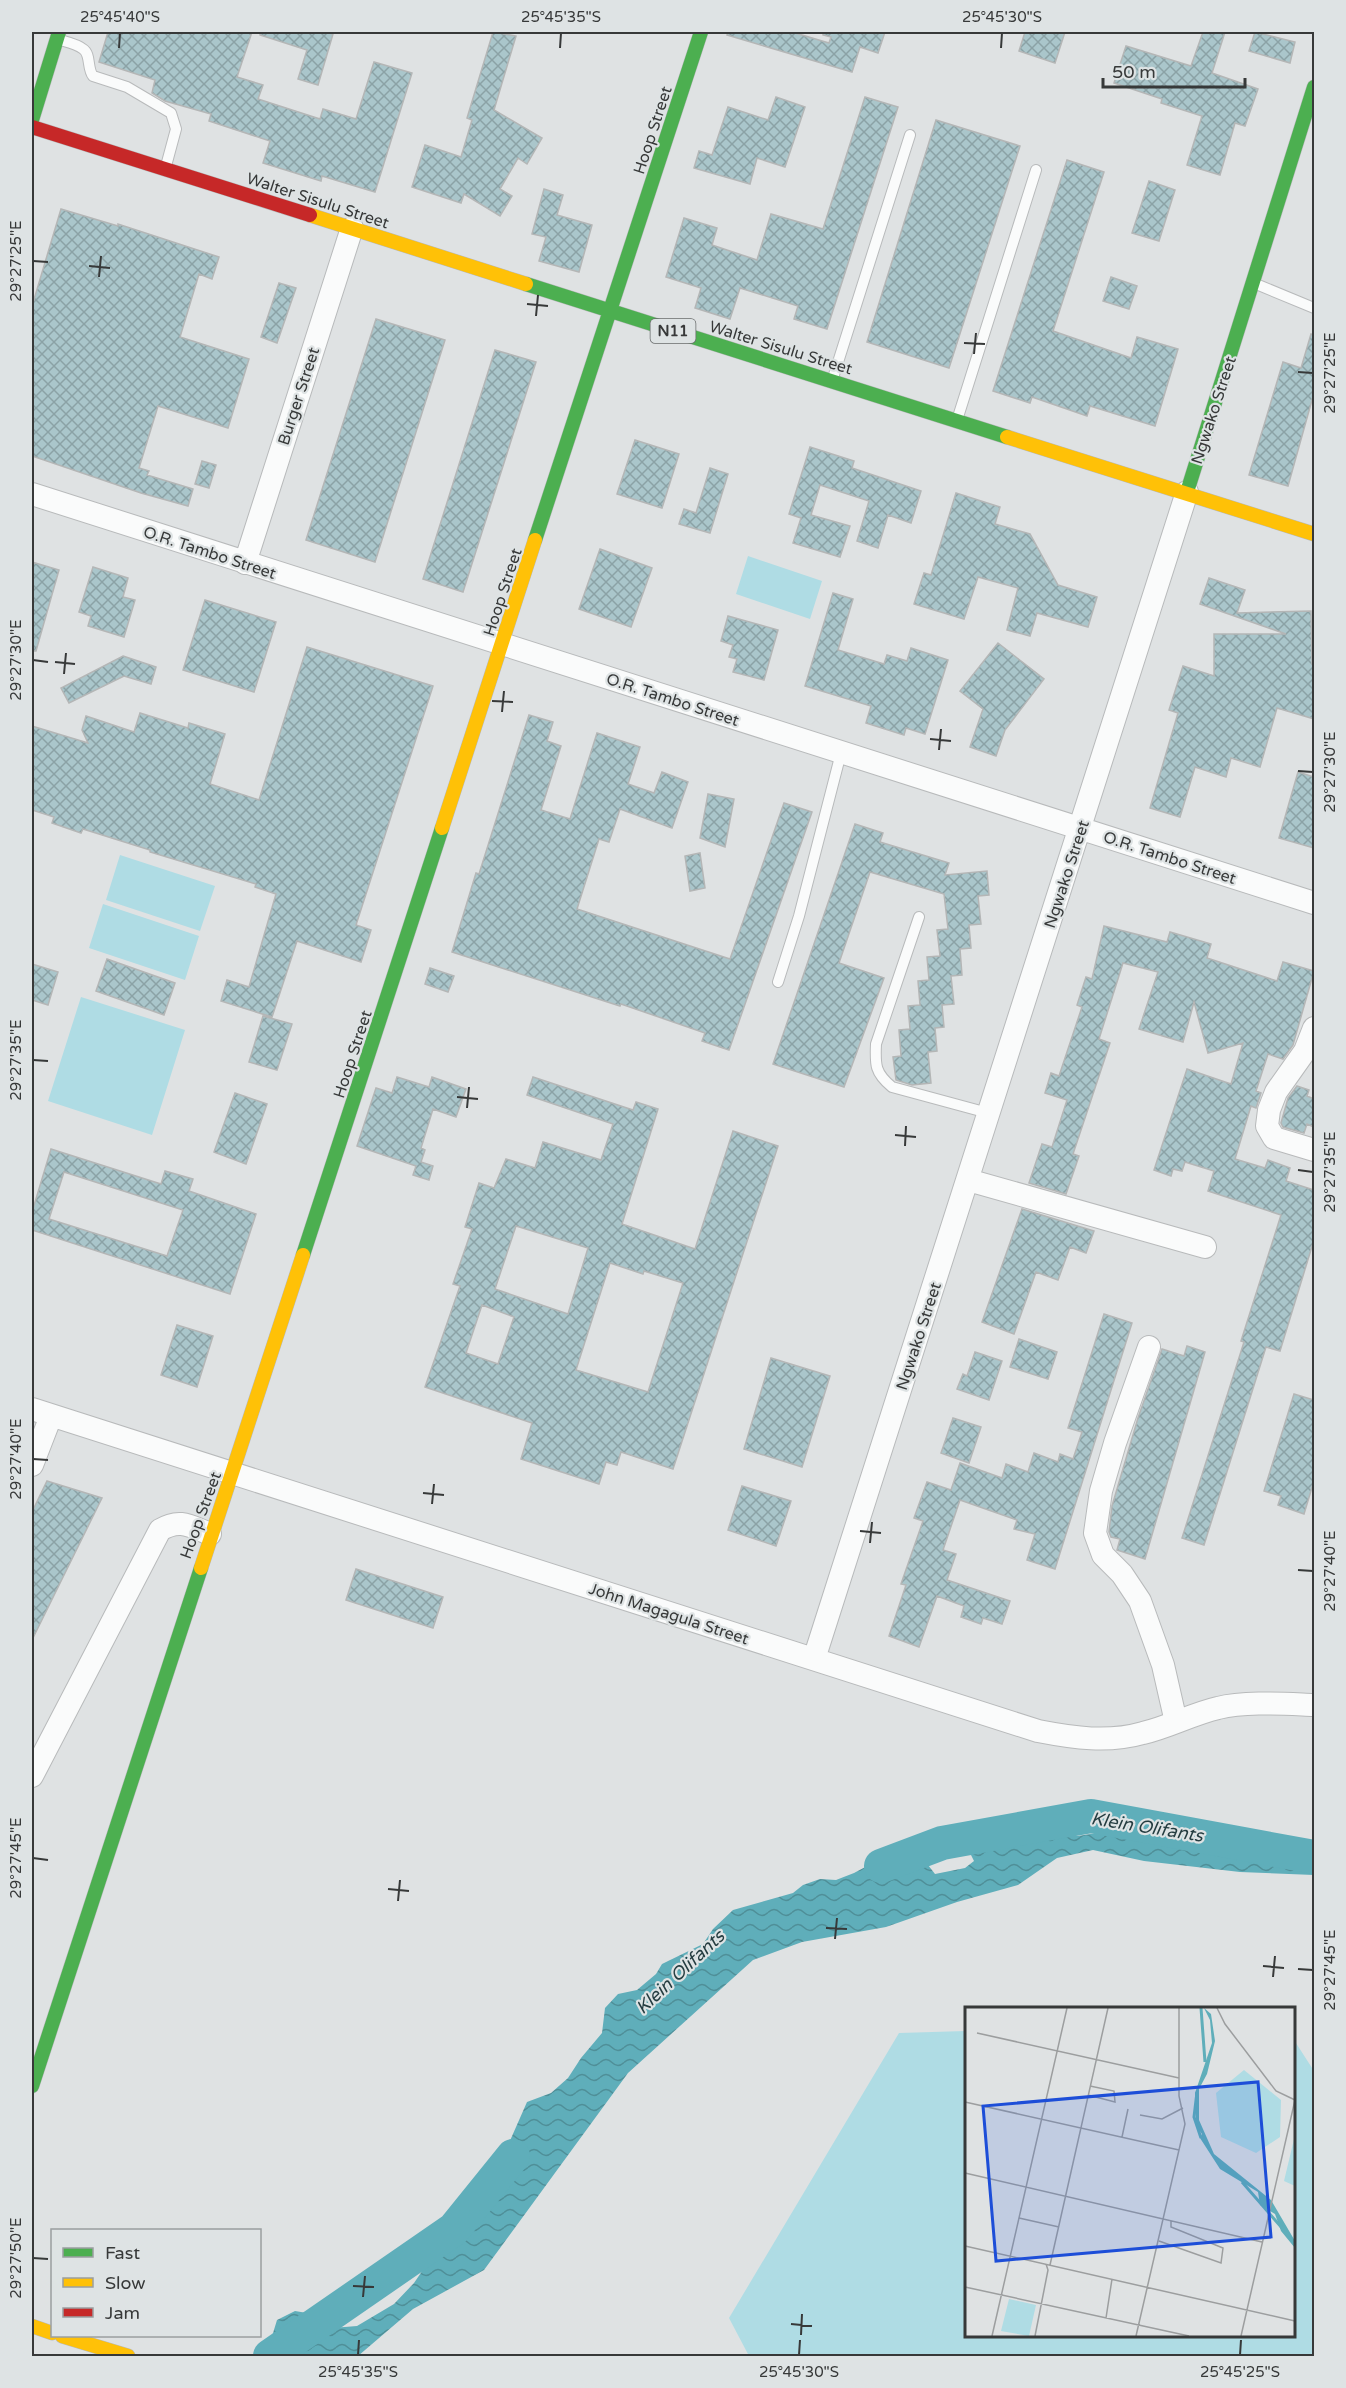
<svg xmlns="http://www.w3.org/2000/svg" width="1346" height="2388" viewBox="0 0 1346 2388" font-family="'Varela Round',sans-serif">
<defs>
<pattern id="water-waves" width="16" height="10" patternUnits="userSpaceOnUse" patternTransform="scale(1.5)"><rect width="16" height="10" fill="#5faeba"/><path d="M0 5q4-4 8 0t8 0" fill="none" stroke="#4f8f98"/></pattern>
<pattern id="building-cross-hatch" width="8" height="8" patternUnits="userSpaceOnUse" patternTransform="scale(1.5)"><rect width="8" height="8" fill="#aac6cb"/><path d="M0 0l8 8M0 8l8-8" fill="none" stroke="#8ba2a6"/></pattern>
</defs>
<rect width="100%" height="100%" fill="#dfe2e3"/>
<path fill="#afdce4" d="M748,556L822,581L810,619L736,594Z
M120,855L215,886L200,931L106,900Z
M103,904L199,936L185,980L89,948Z
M81,997L185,1030L152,1135L48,1101Z
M966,2031V2336H1294V2040L1314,2071V2356H749L729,2318L899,2033Z"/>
<path fill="url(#water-waves)" d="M1013,1822H1033L1057,1835L1078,1836L1103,1832L1133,1834L1175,1847L1223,1852L1250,1851L1272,1842L1295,1839L1314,1847V1875L1240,1872L1144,1861L1093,1850L1057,1858L1018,1885L957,1902L886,1927L802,1942L753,1960L628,2073L484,2270L413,2309L358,2356H281L270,2343L277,2320L295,2311L313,2314L332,2328L357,2326L394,2304L414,2283L431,2258L459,2239L509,2143L527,2102L551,2093L568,2078L581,2058L602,2033L605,2008L618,1994L637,1990L656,1974L662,1964L703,1944L713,1929L733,1910L793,1893L803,1885L820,1879L836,1880L854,1873L903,1847L919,1845L931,1854L928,1865L935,1874L965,1868L974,1861L966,1845L973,1843L981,1830Z"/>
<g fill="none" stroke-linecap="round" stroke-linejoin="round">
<path stroke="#5faeba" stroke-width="34" d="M881,1866L942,1843L1091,1816L1314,1857
M270,2356L454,2229L513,2156"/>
</g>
<path fill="url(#building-cross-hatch)" stroke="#b4b6b6" stroke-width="1.5" fill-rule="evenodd" d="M108,32H252L237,77L263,85L258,99L320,119L323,109L356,119L374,62L412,73L375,192L322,176L321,181L263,163L270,141L209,121L211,114L165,101L152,93L155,80L99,62Z
M260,32H325L333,34L318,85L298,79L307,50L260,35Z
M493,32L516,36L494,110L542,138L527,164L518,158L500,189L512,196L500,216L464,194L461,203L412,187L425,145L461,157L472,120L467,118Z
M728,32H792L829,43L831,37L823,35V32H885L878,53L860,47L852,72L727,35Z
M1025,32H1065L1055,63L1019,51Z
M1203,32H1225L1212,73L1258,89L1245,126L1235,123L1220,175L1187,165L1202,116L1161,103L1162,99L1114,83L1126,46L1191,66Z
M1255,32L1295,42L1290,63L1249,51Z
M776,97L805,107L785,167L757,158L750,184L694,168L699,151L712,155L728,107L768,120Z
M865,97L898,107L827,329L794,319L798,306L740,288L730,319L695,308L701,288L666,277L684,218L717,228L712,245L757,260L771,214L823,229Z
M936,120L1020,146L949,368L867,342Z
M1067,160L1104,172L1053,331L1131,358L1137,337L1178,349L1155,426L1090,406L1087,416L1032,397L1030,403L993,391Z
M1149,181L1175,190L1159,241L1132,233Z
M544,189L563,195L557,215L592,225L579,272L539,261L546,237L532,234Z
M61,209L118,226V224L219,257L212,279L199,274L180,337L249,359L228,428L158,406L139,468L149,471L147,475L193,489L188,506L141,493L32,456V306Z
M1111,277L1137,286L1129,309L1103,301Z
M279,283L296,288L277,343L261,337Z
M376,319L445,340L375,562L306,540Z
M1311,334L1314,335V393L1288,486L1249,475L1283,362L1301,368Z
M495,350L536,362L463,592L423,579Z
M635,440L679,454L662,508L617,494Z
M810,447L854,461L852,468L921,491L911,523L888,515L878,548L857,541L869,501L820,485L811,515L850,526L840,557L793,543L801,518L789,514Z
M202,461L216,465L209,488L195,484Z
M710,468L728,474L710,533L679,524L684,509L696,513Z
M956,493L1000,507L995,524L1030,534L1058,585L1097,597L1088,627L1037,613L1030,636L1007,630L1018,588L978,577L964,619L914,604L924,573L931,575Z
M600,549L652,568L631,627L579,609Z
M32,562L59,570L36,651H32Z
M93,567L128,578L123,597L135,600L124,637L88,626L91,616L79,612Z
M1209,578L1245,590L1237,613L1311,611L1312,664H1314V719L1277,708L1260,767L1231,758L1226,777L1195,767L1180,817L1150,808L1178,713L1169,710L1183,666L1214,676V634H1286L1200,604Z
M833,593L853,599L838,650L884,664L887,655L907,661L911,648L948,660L925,734L906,728L904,735L866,723L871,706L805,686Z
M205,600L276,622L254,692L183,670Z
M728,616L778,630L764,680L733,672L737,659L729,657L733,645L721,641Z
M998,643L1044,679L1005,730L996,756L970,747L983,709L960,691Z
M307,647L433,686L356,925L371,930L361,962L297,941L272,1017L221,1001L227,980L249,987L276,894L255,887L256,884L150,852V850L83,829L81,833L52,823L54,817L32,810V726L88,743L82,730L86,716L134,732L140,713L188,728L189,723L225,734L210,784L259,800Z
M123,656L156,667L151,684L124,676L69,703L61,688Z
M529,715L553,722L547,741L561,746L541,810L570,819L597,733L640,747L628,784L654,793L662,772L688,782L672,828L620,809L609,842L599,839L577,909L730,959L784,803L812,812L729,1050L702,1041L705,1033L621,1004L620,1006L452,952L476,873L479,874Z
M1298,772L1314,777V848L1279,838Z
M708,794L734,799L725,847L700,838Z
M855,824L883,833L880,842L949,863L945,875L987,871L989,895L978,896L981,924L969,925L971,948L960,949L962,975L951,976L954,1004L942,1005L944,1027L935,1028L937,1051L928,1052L931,1083L912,1085L896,1080L893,1057L901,1056L899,1030L910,1029L908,1006L920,1005L918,981L929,980L927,957L940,956L937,930L948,929L944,894L870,872L839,963L884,978L844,1087L773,1064Z
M700,853L705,888L690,891L685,856Z
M1104,926L1167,942L1170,932L1211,944L1207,958L1277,981L1283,962L1314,971L1293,1045L1283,1059L1268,1054L1256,1091L1261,1093L1256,1108L1251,1106L1235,1159L1265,1168L1268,1160L1290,1168L1286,1181L1314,1190V1240L1280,1351L1266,1347L1204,1545L1182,1538L1244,1342L1241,1341L1281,1215L1208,1191L1214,1171L1185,1162L1182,1171L1173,1169L1171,1176L1154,1170L1187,1069L1231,1084L1243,1043L1208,1053L1194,1002L1183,1042L1139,1029L1158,972L1123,963L1099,1039L1110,1043L1073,1154L1079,1156L1066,1194L1029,1183L1042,1144L1052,1147L1067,1100L1045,1093L1051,1073L1059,1076L1082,1007L1077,1005L1086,977L1092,979Z
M107,959L175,983L164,1015L96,991Z
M32,964L58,972L48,1005L32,1000Z
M430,968L454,976L448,992L425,984Z
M263,1016L292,1024L277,1070L249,1062Z
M397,1077L429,1087L432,1077L466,1089L456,1117L433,1109L421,1148L425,1150L421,1162L433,1166L429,1180L413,1175L416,1166L357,1146L376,1088L392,1093Z
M533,1077L633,1110L636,1102L658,1109L622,1224L695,1249L733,1131L778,1146L673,1469L621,1452L617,1465L606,1462L599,1484L521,1459L532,1423L425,1387L460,1286L453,1284L472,1229L465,1227L479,1183L494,1188L506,1159L535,1168L543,1142L601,1160L613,1124L527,1095ZM516,1226L588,1248L568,1314L495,1289ZM610,1263L643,1274L644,1271L683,1283L648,1392L576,1370ZM482,1305L514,1317L498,1364L466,1353Z
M1297,1086L1309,1090L1307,1096L1314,1099V1127L1307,1124L1304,1133L1283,1127L1281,1123L1288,1098Z
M235,1093L267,1104L246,1164L214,1152Z
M51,1149L161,1184L165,1171L193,1179L189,1191L256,1214L230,1294L32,1230V1212ZM64,1172L183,1210L167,1256L49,1219Z
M1022,1209L1094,1231L1086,1253L1070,1247L1058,1280L1036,1272L1014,1334L982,1322Z
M1104,1314L1132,1323L1055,1569L1027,1560L1035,1534L1014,1529L1017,1520L960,1500L943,1550L956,1554L947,1580L1010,1601L1002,1624L983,1618L981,1624L961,1617L964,1606L937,1596L919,1647L889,1636L906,1585L901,1584L923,1521L914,1518L927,1482L951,1490L960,1463L1002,1478L1006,1464L1028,1472L1034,1453L1058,1462L1060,1454L1073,1459L1082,1432L1068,1428Z
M177,1325L213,1336L197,1387L161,1375Z
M1019,1339L1057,1352L1048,1379L1010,1367Z
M1187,1346L1205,1352L1145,1559L1117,1550L1120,1539L1111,1537L1109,1532L1112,1506L1138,1418L1162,1349L1184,1356Z
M975,1352L1002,1361L989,1400L957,1389L963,1374L967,1376Z
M771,1358L830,1376L802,1467L744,1449Z
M1294,1394L1314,1400V1481L1304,1514L1278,1505L1281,1496L1264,1491Z
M953,1418L981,1427L969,1463L941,1453Z
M47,1481L102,1498L32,1640V1512Z
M742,1486L791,1501L776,1546L728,1530Z
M356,1569L443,1597L433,1628L346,1600Z"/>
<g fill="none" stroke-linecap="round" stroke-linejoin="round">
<g stroke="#b8babb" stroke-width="12">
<path id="lane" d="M60,40C67,42 77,44 83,49C91,54 87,69 93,76L127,87L171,113L176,129L166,166
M1256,284L1314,308
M833,378L910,135
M958,417L1036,170
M919,917L876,1044C875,1065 875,1073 892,1087L988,1113
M778,982L799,916L841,753"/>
</g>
<g stroke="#b8babb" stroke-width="24">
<path id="street" d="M32,494L1314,903
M245,563L352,228
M1314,1028L1305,1051L1276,1092L1269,1110L1267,1126L1274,1138L1314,1150
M968,1180L1205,1247
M1149,1347L1115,1443L1101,1491L1095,1533L1103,1555L1122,1574L1140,1601L1163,1665L1176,1722
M32,1409L1038,1731C1074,1738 1108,1743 1143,1733C1169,1727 1192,1714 1218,1708C1245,1701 1286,1704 1314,1705
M32,1465L51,1416
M814,1659L1187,492
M32,1776L160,1530C180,1518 190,1526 210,1534"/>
</g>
<g stroke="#b8babb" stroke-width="15">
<path id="fast" d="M32,120L59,32
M526,284L1007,437
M1187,492L1314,87
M535,540L701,32
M303,1255L442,828
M32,2086L201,1568"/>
</g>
<g stroke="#b8babb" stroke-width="15">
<path id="slow" d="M310,215L526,284
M1007,437L1314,534
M442,828L535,540
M201,1568L303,1255
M32,2326L52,2333
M62,2336L128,2356"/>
</g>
<g stroke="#b8babb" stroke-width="15">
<path id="jam" d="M32,127L310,215"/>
</g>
<use href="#lane" stroke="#fafbfb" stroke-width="10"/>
<use href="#street" stroke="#fafbfb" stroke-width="22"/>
<use href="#fast" stroke="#4caf50" stroke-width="14"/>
<use href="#slow" stroke="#ffc107" stroke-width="14"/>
<use href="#jam" stroke="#c62828" stroke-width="14"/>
</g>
<path fill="none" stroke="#373939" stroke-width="2" d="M119,48L120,33M560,48L561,33M1001,48L1002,33M33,261L48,262M89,266L110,268M99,277L101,256M527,304L548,306M536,316L538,295M964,343L985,344M974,354L976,333M1298,372L1313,373M33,660L48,662M55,662L75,664M64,674L66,653M492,701L513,702M502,712L504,691M930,739L951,741M939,750L941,729M1298,771L1313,772M33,1060L48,1061M457,1097L478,1099M467,1108L469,1087M895,1135L916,1137M905,1146L906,1126M1298,1170L1313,1172M33,1459L48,1460M423,1493L444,1495M432,1504L434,1484M860,1531L881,1533M870,1543L872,1522M1298,1570L1313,1571M33,1858L48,1860M388,1889L409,1891M398,1901L400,1880M826,1928L847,1929M835,1939L837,1918M1263,1966L1284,1968M1298,1969L1313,1970M1273,1977L1275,1956M33,2258L48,2259M353,2286L374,2287M363,2297L365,2276M791,2324L812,2326M801,2335L802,2314M358,2355L359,2340M799,2355L800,2340M1240,2355L1241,2340"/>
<g text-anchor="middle" stroke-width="4.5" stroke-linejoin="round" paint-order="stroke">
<rect fill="#dee3e4" stroke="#696c6c" stroke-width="1.5" x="650.5" y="319" width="45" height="24" rx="4.5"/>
<g font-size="15" font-weight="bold" fill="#373939">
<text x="673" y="336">N11</text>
</g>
<g font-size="16" fill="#373939" stroke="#dee3e4">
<text transform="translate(652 130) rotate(-72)" y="6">Hoop Street</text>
<text transform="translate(318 200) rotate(18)" y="6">Walter Sisulu Street</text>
<text transform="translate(781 347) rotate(17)" y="6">Walter Sisulu Street</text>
<text transform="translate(298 396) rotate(-72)" y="6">Burger Street</text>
<text transform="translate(1213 410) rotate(-72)" y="6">Ngwako Street</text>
<text transform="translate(210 552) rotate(18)" y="6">O.R. Tambo Street</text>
<text transform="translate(502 592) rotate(-72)" y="6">Hoop Street</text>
<text transform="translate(673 699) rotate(18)" y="6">O.R. Tambo Street</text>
<text transform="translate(1170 857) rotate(18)" y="6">O.R. Tambo Street</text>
<text transform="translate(1066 874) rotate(-72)" y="6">Ngwako Street</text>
<text transform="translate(352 1054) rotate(-72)" y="6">Hoop Street</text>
<text transform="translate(918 1336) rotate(-72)" y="6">Ngwako Street</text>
<text transform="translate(200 1515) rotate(-70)" y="6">Hoop Street</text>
<text transform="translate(669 1613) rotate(18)" y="6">John Magagula Street</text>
</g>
<g font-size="18" font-style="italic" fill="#253d41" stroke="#dee3e4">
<text transform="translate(1147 1827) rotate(9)" y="6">Klein Olifants</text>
<text transform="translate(680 1972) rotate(-43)" y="6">Klein Olifants</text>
</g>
</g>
<g transform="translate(965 2007)">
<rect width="330" height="330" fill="#dfe2e3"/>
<path d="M279,63L316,93L315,130L291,146L256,130L251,86ZM330,128V179L319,174ZM44,292L71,298L64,329L36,324Z" fill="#afdce4"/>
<path d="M239,1L246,7L250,34L242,67L234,82V113L249,147L306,193L330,234V241L316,224L310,207L295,198L293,185L255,162L235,131L237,127L231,119L230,86L247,36L245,13Z" fill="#5faeba"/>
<path fill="none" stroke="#5faeba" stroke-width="3" d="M236,1L240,55M232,85L229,110L236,131M277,175L317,221"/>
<path fill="none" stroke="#9c9e9f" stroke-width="1.5" d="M252,1L260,17L311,84L330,93M12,26L214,71M123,88L150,95L149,84L125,79M0,95L214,143M175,108L197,112L218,101M157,130L163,102M0,166L297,235M54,211L94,220M194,234L256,256L258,241L206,220V214M0,239L330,314M85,258L143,1M0,280L224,329M141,311L147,272M27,329L102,1M70,329L83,263L81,257M171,329L220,117L214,89V1M276,329L330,93"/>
<path fill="#1d4ed8" fill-opacity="0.15" stroke="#1d4ed8" stroke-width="3" d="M293,75L306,230L31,254L18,99Z"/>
<rect width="330" height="330" fill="none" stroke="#373939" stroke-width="3"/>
</g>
<rect width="1346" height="2388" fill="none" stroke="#dee3e4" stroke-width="66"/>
<rect x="51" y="2229" width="210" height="108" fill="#dee3e4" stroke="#9b9fa0" stroke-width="1.5"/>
<rect x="63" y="2248" width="30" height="9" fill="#4caf50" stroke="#9b9fa0" stroke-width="1.5"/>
<text x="105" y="2259" font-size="18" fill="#373939">Fast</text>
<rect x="63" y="2278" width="30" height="9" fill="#ffc107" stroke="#9b9fa0" stroke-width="1.5"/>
<text x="105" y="2289" font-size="18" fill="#373939">Slow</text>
<rect x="63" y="2308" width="30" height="9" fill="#c62828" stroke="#9b9fa0" stroke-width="1.5"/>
<text x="105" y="2319" font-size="18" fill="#373939">Jam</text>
<path d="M1103 78v9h142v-9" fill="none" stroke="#373939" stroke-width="3"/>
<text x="1112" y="78" font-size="18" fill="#373939" stroke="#dee3e4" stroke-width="4.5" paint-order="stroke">50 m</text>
<rect x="33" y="33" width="1280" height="2322" fill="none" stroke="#373939" stroke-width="2"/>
<g font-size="15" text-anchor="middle" fill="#373939">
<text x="120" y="22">25°45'40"S</text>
<text x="561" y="22">25°45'35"S</text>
<text x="1002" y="22">25°45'30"S</text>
<text transform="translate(16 261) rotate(-90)" y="5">29°27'25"E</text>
<text transform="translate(1330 373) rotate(-90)" y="5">29°27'25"E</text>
<text transform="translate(16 660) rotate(-90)" y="5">29°27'30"E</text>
<text transform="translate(1330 772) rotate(-90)" y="5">29°27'30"E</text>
<text transform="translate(16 1060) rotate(-90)" y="5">29°27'35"E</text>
<text transform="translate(1330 1172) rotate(-90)" y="5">29°27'35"E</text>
<text transform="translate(16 1459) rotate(-90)" y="5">29°27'40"E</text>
<text transform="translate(1330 1571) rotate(-90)" y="5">29°27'40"E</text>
<text transform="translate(16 1858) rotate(-90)" y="5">29°27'45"E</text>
<text transform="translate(1330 1970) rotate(-90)" y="5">29°27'45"E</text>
<text transform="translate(16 2258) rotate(-90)" y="5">29°27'50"E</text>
<text x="358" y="2377">25°45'35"S</text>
<text x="799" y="2377">25°45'30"S</text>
<text x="1240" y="2377">25°45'25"S</text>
</g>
</svg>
